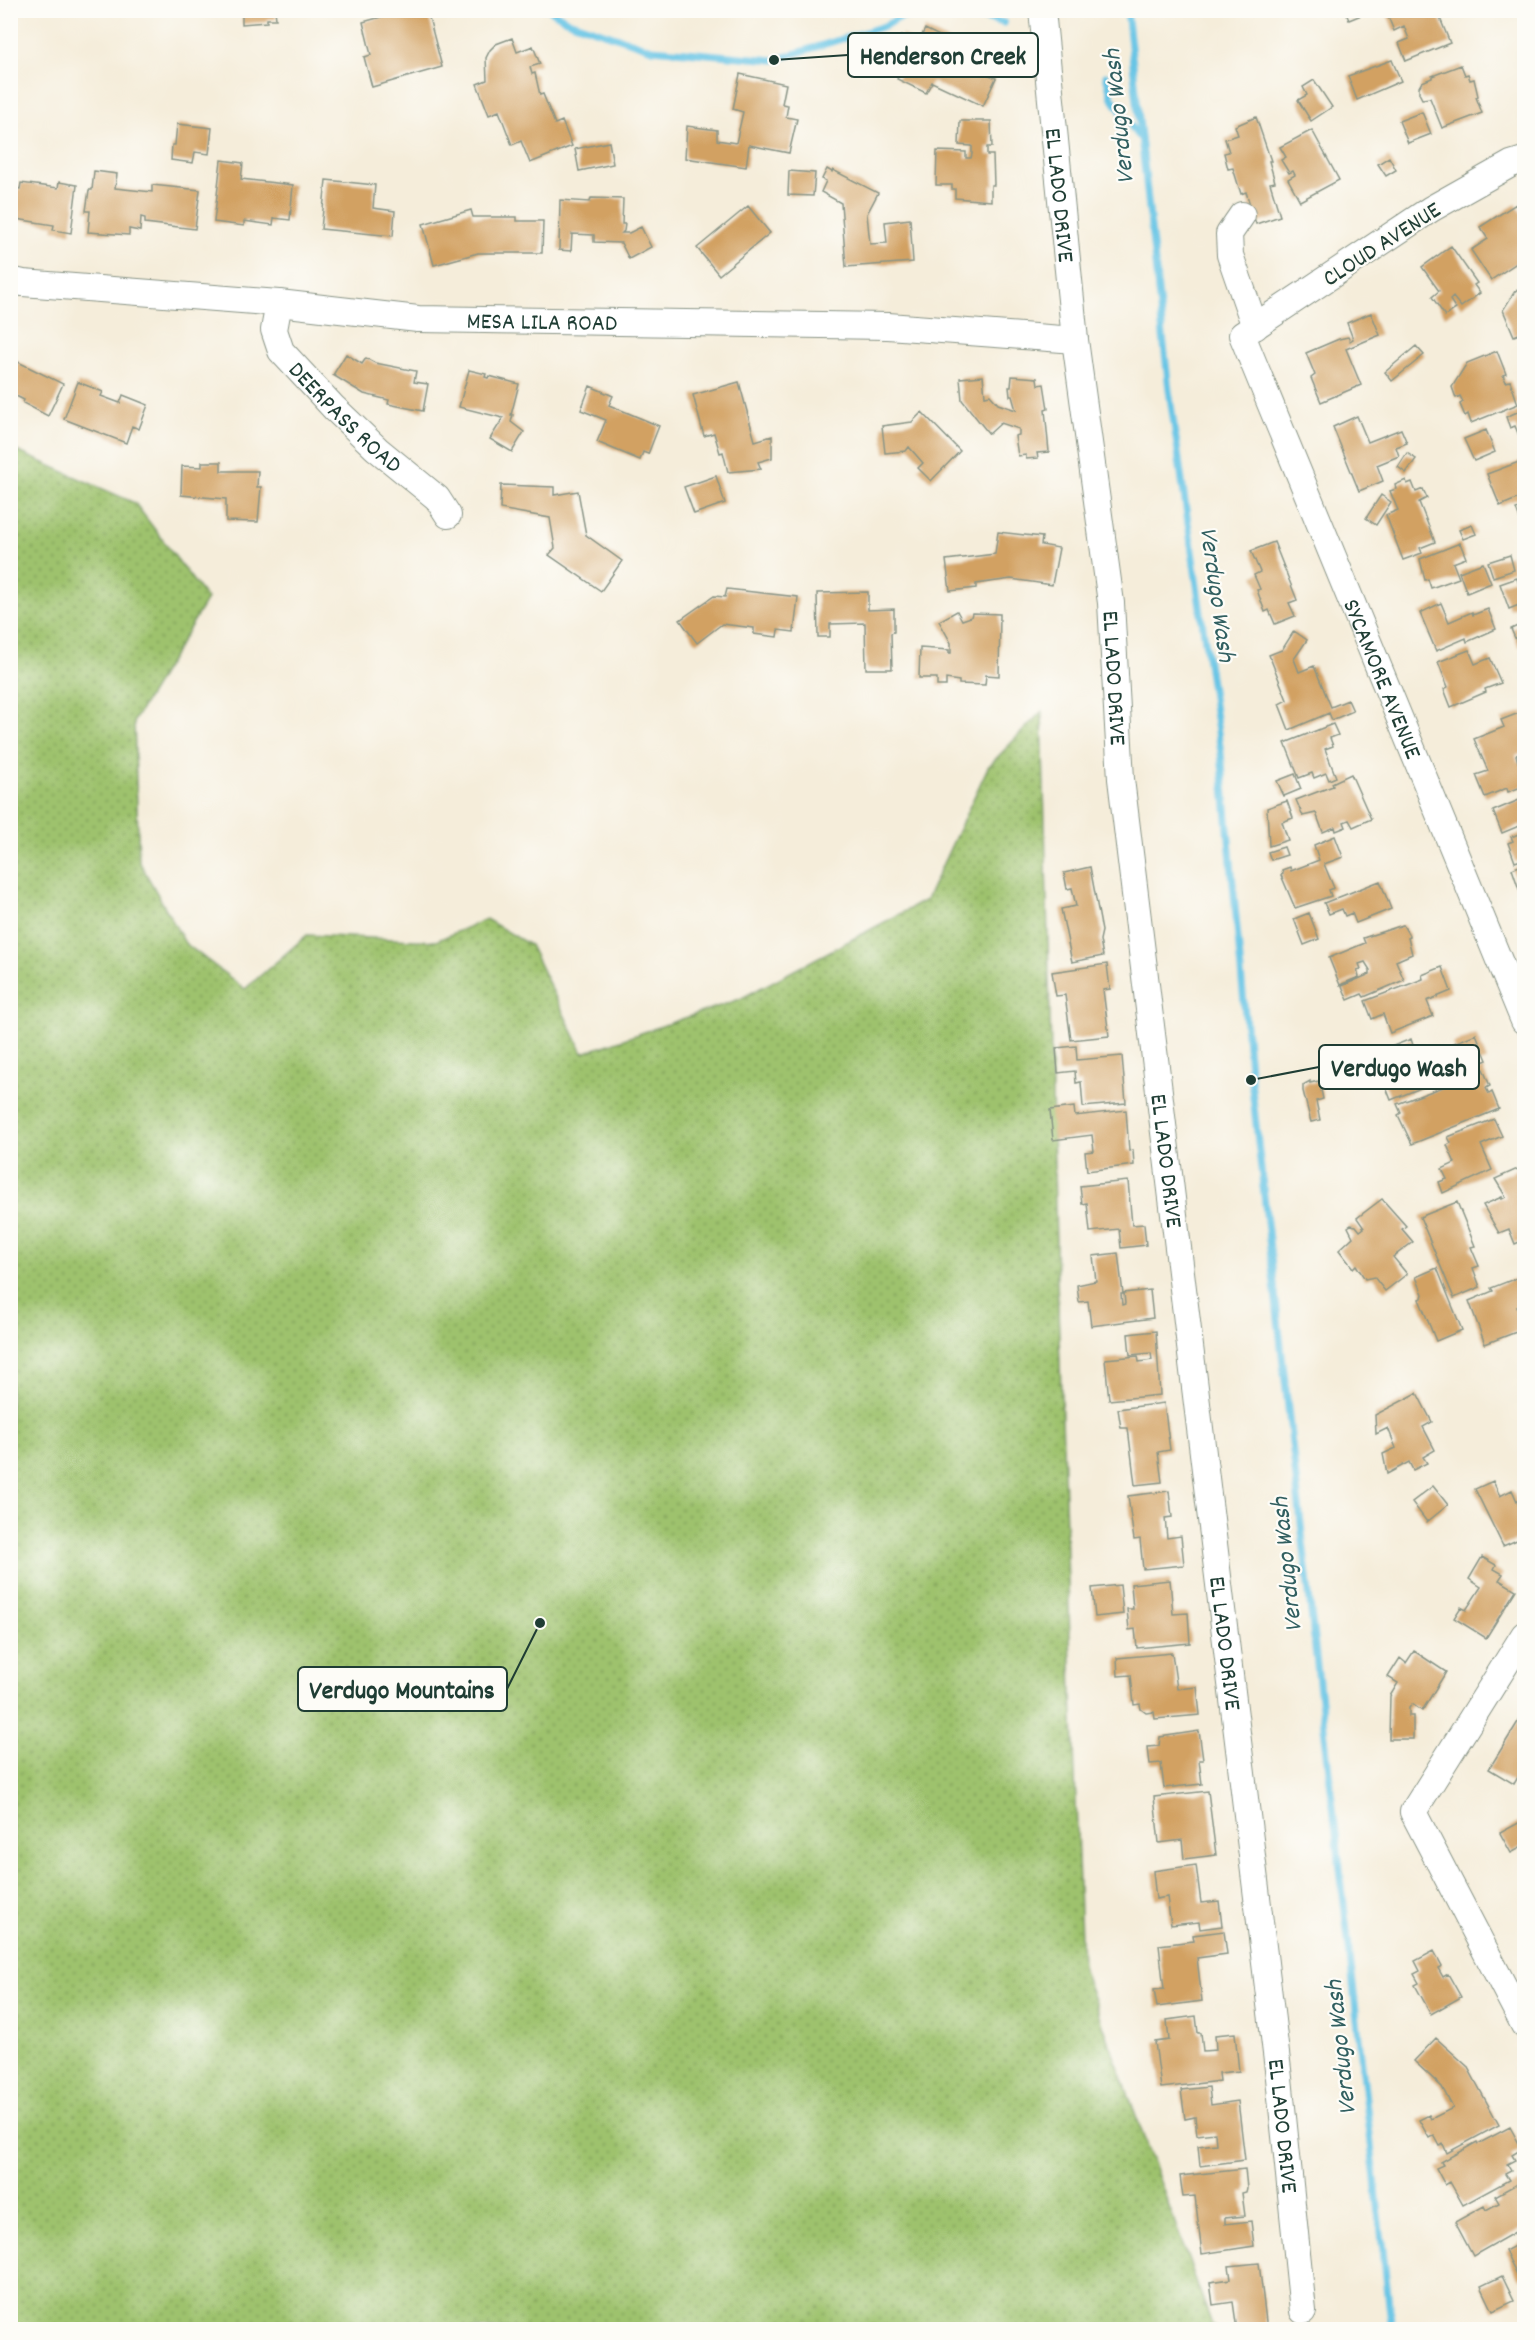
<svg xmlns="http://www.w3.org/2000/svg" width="1535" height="2340" viewBox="0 0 1535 2340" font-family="Dekko,sans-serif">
<defs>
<pattern id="grass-dots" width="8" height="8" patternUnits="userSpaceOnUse" patternTransform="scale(1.5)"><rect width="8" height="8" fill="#9ec26d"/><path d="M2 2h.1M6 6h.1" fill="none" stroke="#809f5a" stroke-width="1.8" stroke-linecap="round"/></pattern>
</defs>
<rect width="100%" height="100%" fill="#fdfcf7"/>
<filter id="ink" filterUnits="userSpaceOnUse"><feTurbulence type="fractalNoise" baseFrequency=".0167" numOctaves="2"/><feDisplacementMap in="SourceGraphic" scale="12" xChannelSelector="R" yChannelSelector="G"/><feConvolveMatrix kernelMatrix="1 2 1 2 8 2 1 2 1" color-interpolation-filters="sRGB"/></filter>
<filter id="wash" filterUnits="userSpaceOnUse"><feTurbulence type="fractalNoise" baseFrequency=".008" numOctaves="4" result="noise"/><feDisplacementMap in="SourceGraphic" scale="24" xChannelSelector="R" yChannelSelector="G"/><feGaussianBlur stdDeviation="1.35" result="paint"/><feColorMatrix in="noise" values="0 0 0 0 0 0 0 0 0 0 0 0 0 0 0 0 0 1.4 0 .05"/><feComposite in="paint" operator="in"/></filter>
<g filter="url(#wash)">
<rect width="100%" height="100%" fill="#f5edda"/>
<path fill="url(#grass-dots)" stroke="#5e8050" stroke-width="1.5" d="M10,448L135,503L207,599L134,721L139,861L185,943L245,989L307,935L436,941L486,919L530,945L583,1053L740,999L926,900L988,767L1042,711L1057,1280L1082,1967L1211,2322L1217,2329H11Z"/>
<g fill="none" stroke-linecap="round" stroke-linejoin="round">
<path stroke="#67c5e5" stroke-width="7" d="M550,10L568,21L652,49L774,60L884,26L901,17L936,10
M955,10L1004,23
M1127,10L1169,390L1221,753L1251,1080L1392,2330
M1106,76L1112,98L1138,136"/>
</g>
<g id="blocks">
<path fill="#d2a162" d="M242,10H275L276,19H267V22L242,24Z
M406,10H427L442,67L372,87L364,57L371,55L363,22Z
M1395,10H1442L1444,17L1440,18L1450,43L1406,61L1399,43L1409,39L1404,26L1394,31L1387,14Z
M1345,11H1371L1349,20Z
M925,29L958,45L952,57L996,78L983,106L932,82L926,93L897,79L902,69L889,62L902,35L918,43Z
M512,38L517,52L533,46L540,64L530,67L532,74L535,73L540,95L543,94L555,124L562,121L572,146L530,163L521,141L512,145L499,111L489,115L477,84L487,80L486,58L490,50L496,44Z
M1392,60L1401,81L1357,100L1348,76Z
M1461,65L1465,75L1468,74L1470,80L1474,79L1478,96L1476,97L1482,113L1442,128L1430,98L1422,99L1419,93V87L1422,82L1432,78V76Z
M740,74L786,84L782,104L788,105L786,117L797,119L789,153L749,145L746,167L685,158L687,126L717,130V140L736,143L743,112L733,109Z
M1314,80L1332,107L1311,121L1298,100L1307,95L1303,87Z
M1422,112L1431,134L1408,143L1399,121Z
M1256,117L1271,161H1269L1275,182L1270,183L1280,216L1256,224L1246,192L1241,194L1233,168L1228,169L1224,153L1229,152L1225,139L1238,135L1235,126Z
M960,121H991L992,147H987V155H993L994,185H991V201L955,198V189H952V185H936L937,151L966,152V158H971L972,154V146L959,145Z
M177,124L212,128L209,154L195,152L193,163L171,160L172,145H175Z
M1312,130L1339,180L1300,201L1288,179L1295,175L1293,171L1289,173L1281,160L1286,157L1280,147Z
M609,142L613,164L579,171L575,149Z
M1389,157L1396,170L1386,176L1378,164Z
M221,160L243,163L241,179L293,185L290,220L274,218L273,225L244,221V226L214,222Z
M827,169L832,172L833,170L878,193L867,214L870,244L887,243L885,222L910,219L913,262L846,267L841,203L821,192L826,181L822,179Z
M94,171L117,174L115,188L152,192V185L200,190L195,229L145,223V218L141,217L140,231L129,229V235L88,232L90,211H86L89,190H92Z
M789,171L815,173L813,196L788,195Z
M326,180L375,185L373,208L395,211L393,236L321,229Z
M59,182L77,185L71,233L53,230L54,225L10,218V188L20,189L21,183L58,188Z
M591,198L623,199L622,224H625L624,231L622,233H629L641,227L651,247L629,259L621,243L594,242V235L572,234L571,251L559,250L560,200L590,202Z
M1516,204L1524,217V245L1522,246L1524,250V258L1491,280L1471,250L1488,239L1480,227Z
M748,206L770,233L719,275L697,248Z
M471,210L473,217H517V221H543L542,253H478L434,265L423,224Z
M1451,246L1477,283L1474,285L1480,293L1461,307L1453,297L1450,300L1456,309L1445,316L1432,297L1439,291L1422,267Z
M1524,287V332L1514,336L1503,310L1515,291Z
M1371,313L1380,335L1346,349L1361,385L1321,402L1311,378L1315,375L1306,353L1339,339L1348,337L1350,341L1353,339L1347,323Z
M1416,346L1424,355L1392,381L1385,372Z
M1497,351L1506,374L1503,375L1506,382L1510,381L1518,404L1471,423L1468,414L1465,416L1460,404L1463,402L1460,396L1456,398L1452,387L1467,363Z
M346,354L362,364L366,358L375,363L416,371L414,382L428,384L423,411L388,404L389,400L364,394L333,375Z
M10,358L63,384L48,416L23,403L24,400L10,393Z
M469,370L486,374L485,377L488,378L489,376L519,384L511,415H513L511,422L524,432L512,452L490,439L503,418L459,407Z
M983,376L985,396L990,395L998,404L1016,410L1012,396H1010L1009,387H1011L1012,376L1037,378L1038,385L1044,384L1048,409L1045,410L1049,452L1037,453L1038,458L1026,459V455L1018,456L1015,436L1019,435V429L1001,423L989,434L962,400L960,378Z
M78,382L103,392L101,396L120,403L123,395L148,405L139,429L132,426L126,443L64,419Z
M739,382L755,441L772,436V458L758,462L761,469L728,472L723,452L720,453L714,433L704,436L693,395Z
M590,386L613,396L609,405L659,426L648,454L643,452L640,460L597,442L606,420L581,410Z
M1524,409V442L1522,443L1515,426L1510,428L1506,417Z
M922,412L960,451L931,481L918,468L923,463L909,447L906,451L885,453L882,426L912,422Z
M1357,416L1368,442L1401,429L1407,443L1396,447L1399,456L1377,465L1383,481L1359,491L1333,427Z
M1486,430L1495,452L1474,461L1464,439Z
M1407,453L1416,459L1406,473L1398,467Z
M1524,460V496L1500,506L1487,474Z
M202,462H221V471H258L257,487H261L258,522L226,521V499L181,495L182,466L202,467Z
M716,476L725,503L694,514L684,487Z
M1406,480L1407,484L1412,482L1416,492L1423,489L1427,498L1419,502L1435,542L1420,548L1422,553L1403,560L1386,515L1398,510L1390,491L1396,489L1395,485Z
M501,485L554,487V495L578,491L586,535L622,561L601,591L549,555L555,548L550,518L500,509Z
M1381,495L1391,502L1376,525L1366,518Z
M1524,505V530L1516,509Z
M1472,525L1476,534L1463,539L1459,530Z
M998,532L1042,537L1041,545L1059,548L1052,585L1011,579L976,584V588L950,591L946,560L995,554Z
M1274,542L1297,600L1289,603L1295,616L1275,624L1269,610L1265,612L1257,590L1260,589L1254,575L1260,572L1251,551Z
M1460,543L1466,558L1453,563L1459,578L1431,588L1428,579L1425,580L1420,559Z
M1510,555L1514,570L1493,577L1488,562Z
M1483,563L1491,583L1467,593L1459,572Z
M1517,578L1524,603L1509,609L1500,584Z
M727,589L798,597L794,632L778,630L777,637L754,634V628L722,624L697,643L680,620L714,596L725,597Z
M868,592V610L894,609V632L891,633L892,669H866L865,623L830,624V637H818L817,593Z
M1441,603L1449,622L1472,612L1473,615L1488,609L1496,629L1467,642L1466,638L1436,651L1420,613Z
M957,611L962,620L971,617L972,613L1000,614L999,676L986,675L985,685L959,684V681L946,679V686H937V678H919L920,648L949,650V653H951V643L939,621Z
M1524,623V644L1519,647L1511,629Z
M1294,631L1307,640L1294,659L1299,672L1314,666L1331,707L1348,700L1353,711L1332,720L1329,713L1289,730L1279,704L1287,700L1269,655L1282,650Z
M1469,650L1475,664L1490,658L1501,683L1485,689L1486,692L1451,707L1444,689L1448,687L1438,662Z
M1524,711V752L1516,755L1518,762L1524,759V786L1508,792L1507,788L1485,797L1476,775L1488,771L1474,739L1504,727L1501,720Z
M1333,724L1338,735L1330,738L1333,746L1325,749L1336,777L1329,780L1326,773L1314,778L1312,773L1299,778L1285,743Z
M1295,774L1301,789L1284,796L1277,781Z
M1351,774L1371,819L1353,827L1349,820L1344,822L1346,827L1336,831L1335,827L1323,832L1316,813L1303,816L1296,800L1333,786L1332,783Z
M1524,798V824L1502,833L1493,811Z
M1287,801L1293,818L1282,822L1288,840L1269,846L1267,808Z
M1524,832V859L1515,862L1508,843L1513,841L1511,837Z
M1335,836L1343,857L1324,864L1334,888L1329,890L1331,896L1295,908L1281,875L1283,874L1282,870L1290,867L1291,871L1319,860L1314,845Z
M1284,847L1287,855L1271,860L1268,852Z
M1524,864V904L1512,869Z
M1090,867L1102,931L1100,940L1103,956L1072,962L1061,909L1076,906L1072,888L1067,889L1064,873Z
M1380,881L1391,909L1356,923L1352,913L1345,916L1342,909L1329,914L1324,903Z
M1309,913L1319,939L1304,945L1294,919Z
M1403,925L1410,937L1408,938L1412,954L1396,961L1404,980L1364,997L1362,994L1348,1000L1342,986L1370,974V970L1365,962L1359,964L1361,969L1357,970L1359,977L1340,985L1329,958L1365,943L1363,938Z
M1107,964L1110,989L1103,990L1109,1036L1071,1040L1065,995L1056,996L1052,972Z
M1442,967L1451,991L1427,1001L1433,1016L1390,1033L1383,1014L1372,1019L1365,1001L1423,979L1422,975Z
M1476,1034L1487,1060L1463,1070L1452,1044Z
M1411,1039L1420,1067L1431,1063L1438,1081L1391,1100L1373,1054Z
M1076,1046L1077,1060L1122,1056L1126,1103L1083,1107L1081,1082L1076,1083L1075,1071L1058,1073L1056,1048Z
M1483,1069L1490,1086L1486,1088L1489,1094L1492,1092L1499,1109L1412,1144L1398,1115L1401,1113L1397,1104L1454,1083L1453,1081Z
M1310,1081V1083L1319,1081L1323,1099L1316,1101L1320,1120L1311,1122L1303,1091V1085Z
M1074,1107L1075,1116L1126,1110L1129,1151L1133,1150L1134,1165L1087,1171L1085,1152L1094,1151L1092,1135L1053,1140L1050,1110Z
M1494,1119L1502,1136L1481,1145L1492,1170L1443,1193L1439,1182L1447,1179L1442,1169L1455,1163L1447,1145L1451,1143L1448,1137Z
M1522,1167L1524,1173V1240L1515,1244L1509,1229L1499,1233L1483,1205L1502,1197V1199L1506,1197L1495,1179Z
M1128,1181L1132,1225L1144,1224L1146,1245L1121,1248L1119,1229L1090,1232L1087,1203L1082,1204L1080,1186Z
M1382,1199L1406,1226L1402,1229L1413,1242L1393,1257L1407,1274L1385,1291L1374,1277L1365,1279L1356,1265L1353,1268L1339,1250L1353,1237L1348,1227L1351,1225L1356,1226L1360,1231L1364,1228L1357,1218Z
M1457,1202L1475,1246L1471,1247L1479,1266L1473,1268L1480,1287L1454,1298L1420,1217Z
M1118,1253L1123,1294H1121L1122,1305L1125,1304L1124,1293L1150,1290L1153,1318L1091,1326L1088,1301L1079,1302L1077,1285L1096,1281L1093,1256Z
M1437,1268L1462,1330L1436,1341L1419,1299L1422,1298L1423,1294L1416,1277Z
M1524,1275V1304L1517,1307L1524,1329L1485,1344L1469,1301L1493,1291L1491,1288Z
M1156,1331L1160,1395L1109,1400L1105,1359L1138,1356L1139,1362L1152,1360L1151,1353L1130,1355L1128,1334Z
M1417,1393L1432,1422L1423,1427L1435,1450L1423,1457L1427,1463L1413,1470L1409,1462L1387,1474L1383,1454L1396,1448L1388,1428L1376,1434L1375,1415Z
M1164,1403L1170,1450L1158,1452L1162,1482L1135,1485L1128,1428H1121L1118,1409Z
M1493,1481L1500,1496L1512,1490L1520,1508L1524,1505V1537L1503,1546L1475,1489Z
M1433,1486L1448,1505L1427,1522L1412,1502Z
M1169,1491L1172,1517L1165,1518L1167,1538L1181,1536L1184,1565L1143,1569L1140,1539L1134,1540L1128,1496Z
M1482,1557L1496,1565L1494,1569L1503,1574L1499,1580L1516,1590L1486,1638L1454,1618L1461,1607L1466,1610L1481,1587L1469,1579Z
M1170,1580L1173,1614L1188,1613L1190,1643L1137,1648L1135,1629L1129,1630L1127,1609H1133L1131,1584Z
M1120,1585L1123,1614L1095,1617L1092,1588Z
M1414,1651L1446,1672L1422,1711L1412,1704L1409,1708V1716H1413V1739H1389L1390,1696L1398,1683L1388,1677L1400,1658L1406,1663Z
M1172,1653L1177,1689L1197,1687L1200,1715L1155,1719L1154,1712L1146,1713L1141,1709L1140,1704L1134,1705L1131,1675L1118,1676L1117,1658Z
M1524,1716V1767L1514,1784L1489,1769L1521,1717Z
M1199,1731L1203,1760H1199L1202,1784L1164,1788L1161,1763L1150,1764L1148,1747L1159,1746L1160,1737Z
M1208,1791L1216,1855L1184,1859L1182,1840L1159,1843L1154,1797Z
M1524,1820V1846L1511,1853L1500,1833Z
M1196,1865L1201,1903L1219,1901L1222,1926L1200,1929L1199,1922L1171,1925L1167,1897L1156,1899L1153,1871Z
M1224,1931L1227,1954L1197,1958L1202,2001L1157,2007L1154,1990L1164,1989L1159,1945L1194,1941L1193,1935Z
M1434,1951L1442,1966L1438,1968L1443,1977L1448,1974L1461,1997L1431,2014L1415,1985L1419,1983L1414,1974L1420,1971L1415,1961Z
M1196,2016L1198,2033H1201L1203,2051L1216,2050L1215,2035L1235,2033L1239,2071L1219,2073L1220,2081L1161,2088L1155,2042L1169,2040L1167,2020Z
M1436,2038L1467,2066L1499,2125L1447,2153L1443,2144L1440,2146L1434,2135L1429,2138L1419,2120L1429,2115L1431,2119L1453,2108L1442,2087L1414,2061Z
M1209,2087L1211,2105L1238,2101L1245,2160L1200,2166L1198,2146L1216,2144L1215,2133L1197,2135L1195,2117L1185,2119L1181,2090Z
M1510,2127L1522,2149L1512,2155L1515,2160L1507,2164L1511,2171L1505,2174L1509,2180L1463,2205L1450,2182L1445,2185L1436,2168L1443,2165L1441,2162L1477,2142L1478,2144Z
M1245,2169L1247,2188L1246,2192L1242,2193L1245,2216L1225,2218V2224L1251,2221L1254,2246L1202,2254L1195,2196L1183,2197L1180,2176Z
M1524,2180V2227L1473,2256L1455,2222L1484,2206L1486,2210L1499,2203L1495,2196Z
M1524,2241V2277L1520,2280L1505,2251Z
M1259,2263L1267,2330H1237L1233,2302L1213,2305L1210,2282L1231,2279L1229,2266Z
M1502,2276L1514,2301L1493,2311L1481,2286Z"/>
</g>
</g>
<g filter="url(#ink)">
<use href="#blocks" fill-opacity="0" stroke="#8a9587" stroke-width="1.5"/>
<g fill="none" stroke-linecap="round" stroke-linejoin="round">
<g stroke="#8a9587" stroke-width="28">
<g id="minor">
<path id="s1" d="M1042,10L1075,340L1111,603L1121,779L1279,2078L1303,2311"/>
<path id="s2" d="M1524,160L1511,164L1431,209L1242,335L1524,1021"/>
<path d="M1242,215L1229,234L1230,255L1255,327"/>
<path id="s3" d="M10,280L23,283L279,303L418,319L888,326L1075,340"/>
<path id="s4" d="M279,303L274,330L281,351L334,408L377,449L437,498L448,515"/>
<path d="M1524,1635L1413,1812L1524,2025"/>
</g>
</g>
<use href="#minor" stroke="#fff" stroke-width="26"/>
</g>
</g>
<g text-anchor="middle" stroke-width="4.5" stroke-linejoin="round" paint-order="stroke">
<g font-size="24" fill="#1f3d34" stroke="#fdfcf7">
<text dy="8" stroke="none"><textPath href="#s1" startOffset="186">EL LADO DRIVE</textPath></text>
<text transform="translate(1381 243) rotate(-33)" y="8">CLOUD AVENUE</text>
<text dy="8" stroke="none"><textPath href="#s3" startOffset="534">MESA LILA ROAD</textPath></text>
<text dy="8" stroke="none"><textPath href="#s4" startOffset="142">DEERPASS ROAD</textPath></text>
<text dy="8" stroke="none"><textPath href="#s1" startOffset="672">EL LADO DRIVE</textPath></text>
<text dy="8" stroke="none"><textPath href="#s2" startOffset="704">SYCAMORE AVENUE</textPath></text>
<text dy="8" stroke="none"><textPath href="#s1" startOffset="1158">EL LADO DRIVE</textPath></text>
<text dy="8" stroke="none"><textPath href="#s1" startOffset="1644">EL LADO DRIVE</textPath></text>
<text dy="8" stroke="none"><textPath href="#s1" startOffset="2130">EL LADO DRIVE</textPath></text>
</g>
<g font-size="26" font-style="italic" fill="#315f60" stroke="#fdfcf7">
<text transform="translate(1117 117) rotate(-96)" y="9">Verdugo Wash</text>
<text transform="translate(1219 594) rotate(82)" y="9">Verdugo Wash</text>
<text transform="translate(1285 1565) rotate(-96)" y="9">Verdugo Wash</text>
<text transform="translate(1339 2048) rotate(-96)" y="9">Verdugo Wash</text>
</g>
</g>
<path fill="none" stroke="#1f3d34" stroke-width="2" d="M774 60L848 55M1251 1080L1319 1067M540 1623L507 1689"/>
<g fill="#1f3d34" stroke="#fdfcf7" stroke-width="2">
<circle cx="774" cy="60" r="6"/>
<circle cx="1251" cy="1080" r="6"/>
<circle cx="540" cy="1623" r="6"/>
</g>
<g fill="#fdfcf7" stroke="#1f3d34" stroke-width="2">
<rect x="848" y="33" width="190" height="44" rx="6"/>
<rect x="1319" y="1045" width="160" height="44" rx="6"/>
<rect x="298" y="1667" width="209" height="44" rx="6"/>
</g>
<g font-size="26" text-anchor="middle" font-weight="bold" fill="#1f3d34">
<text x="943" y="64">Henderson Creek</text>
<text x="1399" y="1076">Verdugo Wash</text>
<text x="402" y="1698">Verdugo Mountains</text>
</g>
<rect width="1535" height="2340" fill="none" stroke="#fdfcf7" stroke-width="36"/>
</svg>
